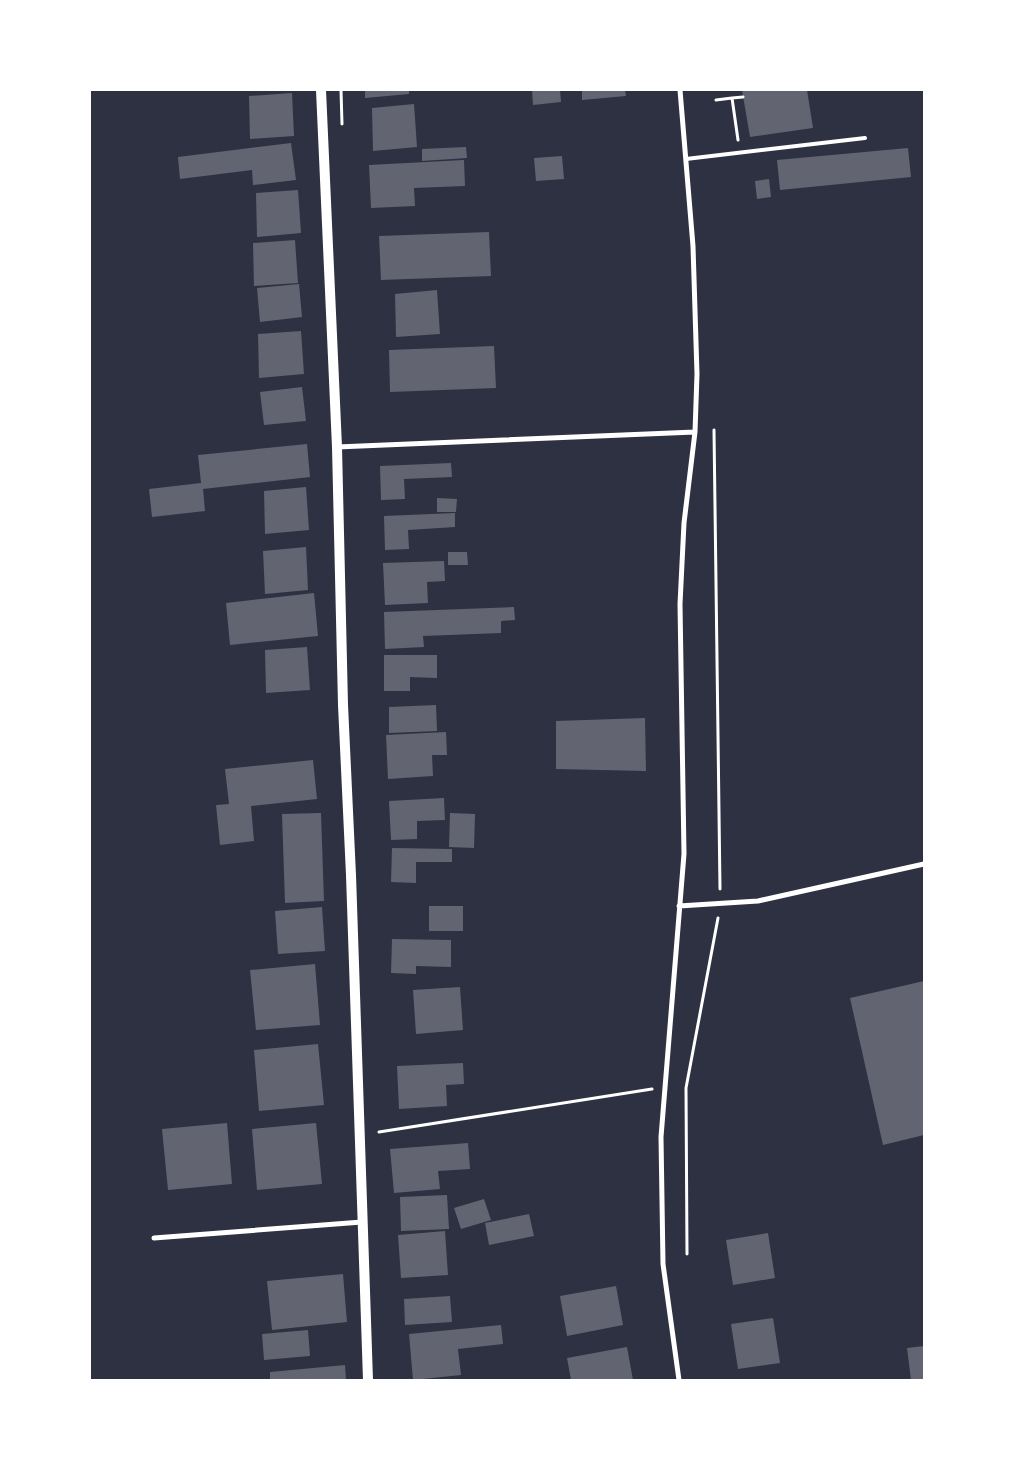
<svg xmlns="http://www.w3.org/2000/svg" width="1014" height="1470" viewBox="0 0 1014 1470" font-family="Poppins,sans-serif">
<rect width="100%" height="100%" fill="#2d3142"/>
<path fill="#626471" d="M365,90H409V94L365,98Z
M532,90H560L561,102L533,105Z
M582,90H625L626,96L582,100Z
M742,90H807L813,128L750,137Z
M292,93L294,136L250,139L249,96Z
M414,104L417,147L373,151L372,108Z
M291,143L296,180L253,185L252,170L180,179L178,157Z
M466,147L467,158L422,161V149Z
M908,148L911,177L780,190L777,160Z
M562,156L564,179L536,181L534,158Z
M464,160L465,186L414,188L415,206L371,208L369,165Z
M769,179L771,197L757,199L755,181Z
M298,190L301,233L257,237L256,193Z
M489,232L491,276L381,280L379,236Z
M295,240L298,283L254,286L253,243Z
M299,284L302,317L260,322L257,288Z
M437,290L440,334L396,337L395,294Z
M301,331L304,374L259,378L258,334Z
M494,346L496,388L390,392L389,350Z
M302,387L306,421L264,425L260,392Z
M307,444L310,477L203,489L205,511L152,517L149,489L201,483L198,455Z
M451,463L452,477L404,479L405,499L381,500L380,466Z
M306,487L309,530L265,534L264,491Z
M437,498L457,499L456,512H437Z
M455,513V527L408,530L409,549L385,550L384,516Z
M306,547L308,590L265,594L263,551Z
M448,552H467L468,565H448Z
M444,561L445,581L427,582L428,603L385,605L383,563Z
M314,593L318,636L230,645L226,603Z
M514,607L515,620L501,621V633L423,636L424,647L385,649L384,612Z
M307,647L310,690L266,693L265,650Z
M384,655H437V678L410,677V691H384Z
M436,705L437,731L389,733V707Z
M645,718L646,771L556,769V721Z
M446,732L447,755H432L433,776L388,779L386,735Z
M313,760L317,799L251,806L254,841L220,845L216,805L229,804L225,769Z
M444,798L445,820L417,821V839L391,840L389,801Z
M321,813L324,901L285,903L282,814Z
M450,813L475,814L474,848L449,847Z
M392,848L452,849V862H416V883L391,882Z
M429,906H463V931H429Z
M322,907L325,951L278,954L275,911Z
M392,939L451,940V967L416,966V974L391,973Z
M315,964L320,1025L256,1030L250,970Z
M924,981V1135L883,1145L850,998Z
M460,987L463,1030L416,1034L413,990Z
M318,1044L324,1105L259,1111L254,1050Z
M463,1063L464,1084L446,1085L447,1106L399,1109L397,1066Z
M227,1123L232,1184L168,1190L162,1129Z
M316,1123L322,1184L257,1190L252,1129Z
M468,1143L470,1169L438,1171L440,1189L394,1193L390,1149Z
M447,1195L449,1229L401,1231L400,1197Z
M484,1199L491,1220L461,1229L454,1208Z
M529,1214L534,1236L489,1245L485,1223Z
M445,1231L448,1275L401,1278L398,1235Z
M768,1233L775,1278L733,1285L726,1240Z
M343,1274L347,1322L272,1330L267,1281Z
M616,1286L623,1325L567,1336L560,1296Z
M450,1296L452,1322L405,1325L404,1299Z
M773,1318L780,1363L738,1369L731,1324Z
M501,1325L503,1344L458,1349L461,1375L413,1380L409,1334Z
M308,1330L310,1356L264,1360L262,1334Z
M924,1346V1380H911L907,1348Z
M627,1347L633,1380H571L567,1358Z
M345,1365L346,1380H270V1372Z"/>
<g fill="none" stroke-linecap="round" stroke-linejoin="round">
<path stroke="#fff" stroke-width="3" d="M341,90L342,124
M732,98L743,97
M716,100L732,98L738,140
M714,430L720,889
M379,1132L652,1089
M687,1254L686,1088L718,918"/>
<path stroke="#fff" stroke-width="4" d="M686,159L865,138"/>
<path stroke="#fff" stroke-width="5" d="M337,447L695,432
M679,906L758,901L924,864
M154,1238L362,1222
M679,1380L663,1264L661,1137L684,854L680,604L684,523L695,432L697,374L693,246L680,90"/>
<path stroke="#fff" stroke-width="10" d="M321,90L337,447L343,705L351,875L368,1380"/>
</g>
<rect width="1014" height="1470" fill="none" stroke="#ffffff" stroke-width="182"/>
</svg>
